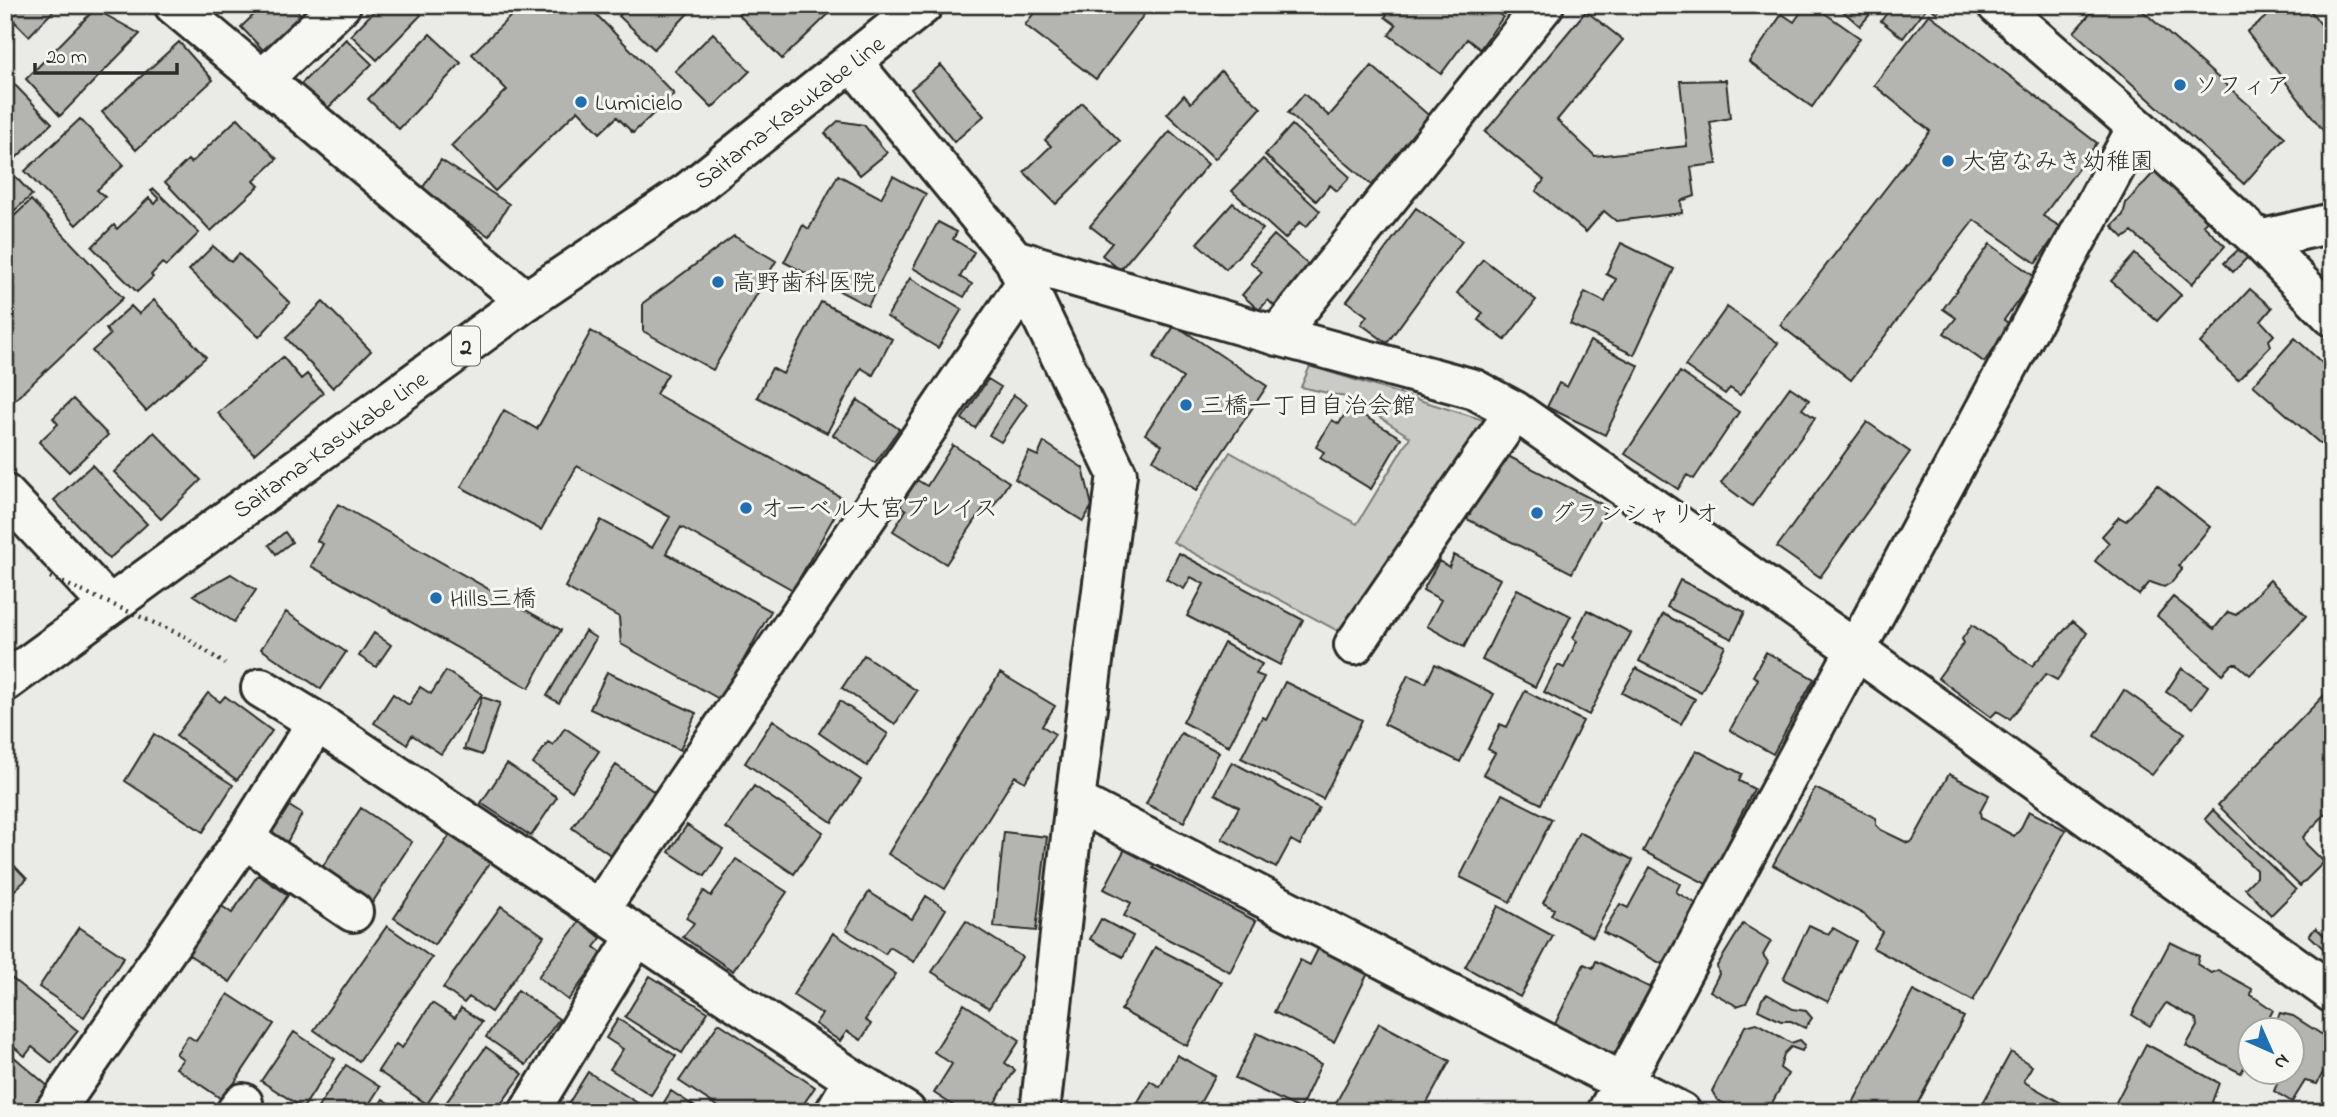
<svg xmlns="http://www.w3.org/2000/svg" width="2337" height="1117" viewBox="0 0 2337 1117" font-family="'Indie Flower','Klee One',sans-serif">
<rect width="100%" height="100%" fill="#eaeae6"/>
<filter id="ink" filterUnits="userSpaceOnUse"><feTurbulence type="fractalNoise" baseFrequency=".0143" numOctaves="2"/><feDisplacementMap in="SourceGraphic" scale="14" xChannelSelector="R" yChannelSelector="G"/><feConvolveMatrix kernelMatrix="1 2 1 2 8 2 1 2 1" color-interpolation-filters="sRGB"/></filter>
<g filter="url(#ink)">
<path fill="#cacac7" stroke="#7a7a79" stroke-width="2" d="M1310,366L1490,422L1349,637L1173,542L1230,452L1357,524L1410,437L1350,398L1301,387Z"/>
<path fill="#b4b4b1" stroke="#2b2b2b" stroke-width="2" d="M5,5H59L29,36L5,12Z
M264,5H292L304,18L267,54L241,27Z
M298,5H315L308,14Z
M380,5H411L421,15L377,60L351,35Z
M522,5H587L674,94L633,133L617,117L600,133L578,110L495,191L451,146L507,90L472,54Z
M630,5H696L654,49L619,16Z
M747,5H838L782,59L738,14Z
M1040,5H1151L1096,79L1025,25Z
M1393,5H1490L1489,7L1503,17L1480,49L1467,39L1441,74L1389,35L1396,25L1385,17Z
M1806,5H1813L1860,38L1812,107L1749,62L1782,14L1794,22Z
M1836,5H1878L1860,26Z
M1893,5H1943L1937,13L1928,6L1903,38L1881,21Z
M2098,5H2136L2285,137L2244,184L2074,32Z
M2281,5H2306L2332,39V142L2247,32Z
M2321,5H2332V24Z
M95,9L140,34L60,116L26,79Z
M1586,11L1623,40L1557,120L1595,156L1687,146L1680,81L1726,80L1730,118L1710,122L1717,164L1691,167L1695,196L1681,201L1682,213L1616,221L1604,211L1586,232L1536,191L1544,180L1485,132Z
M1929,14L2097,143L2043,216L2061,227L2036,263L1974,220L1851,380L1780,325L1930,131L1874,85Z
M713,33L750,71L712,108L675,71Z
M430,34L461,63L399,129L368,99Z
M346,39L372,64L325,111L300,85Z
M179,42L213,80L136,150L102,112Z
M5,43L13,52L5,60Z
M941,65L984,116L954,142L911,89Z
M1372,66L1433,119L1375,188L1288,113L1304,94L1329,116Z
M1221,71L1261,108L1215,159L1167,114L1184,95L1191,103Z
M12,82L52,123L13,161L5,152V88Z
M1082,103L1120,141L1056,204L1024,172L1051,146L1045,140Z
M238,118L277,159L254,181L259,186L211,231L165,182L188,160L191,163Z
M80,119L124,165L97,190L105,197L76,225L25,171Z
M838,121L864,125L887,153L860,175L825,133Z
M1292,125L1350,177L1337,191L1330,185L1316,201L1265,155Z
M1170,131L1208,164L1120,270L1102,255L1112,243L1090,226Z
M1263,159L1320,211L1306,227L1300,222L1285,239L1232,191Z
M441,160L509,204L489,236L420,192Z
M5,165L32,195L5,219Z
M2157,169L2211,215L2203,225L2225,246L2192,284L2132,232L2124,238L2112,226L2123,215L2126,203Z
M838,175L881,198L893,176L926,194L868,306L784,262L803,225L809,229Z
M154,189L199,233L166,266L162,263L151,275L153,277L137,292L92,247L114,225L117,229L149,198L155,204L159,199L151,191Z
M31,200L123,298L5,409V225Z
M1233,203L1263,229L1226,269L1197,243Z
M1416,208L1462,241L1387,343L1361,324L1367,316L1347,301Z
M938,222L957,232L953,239L974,252L960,277L972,284L964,297L913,268Z
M1274,235L1311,267L1276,308L1268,300L1259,310L1242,295L1262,272L1250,262Z
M734,236L776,261L713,370L643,331V303Z
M1621,243L1674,269L1634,355L1570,324L1585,292L1605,302L1616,279L1606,274Z
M1990,244L2035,277L2004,320L2011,325L1984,362L1944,333L1956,318L1943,309Z
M213,246L231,262L239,254L290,303L259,337L189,270Z
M2240,248L2249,256L2233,272L2224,263Z
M2135,254L2181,295L2157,321L2111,281Z
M1483,259L1536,300L1505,340L1478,320L1483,313L1457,293Z
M910,278L962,309L938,348L887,317Z
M2250,289L2272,308L2261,321L2274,335L2269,340L2271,346L2238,380L2200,343Z
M154,300L206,357L146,411L92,351L110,335L106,329L131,306L139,314Z
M323,302L371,351L333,388L286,338Z
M821,302L892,339L873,375L861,368L827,433L757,397L772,368L783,374Z
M1727,307L1778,343L1740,395L1730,388L1725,394L1685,366Z
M1175,325L1267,386L1197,490L1153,460L1162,445L1145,434L1183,378L1153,358Z
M591,331L668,374L656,394L844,499L793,590L681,527L666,553L771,611L721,700L621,644L619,617L565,587L601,520L652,548L670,517L577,466L541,530L461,487L504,410L537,429Z
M2295,338L2332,372V454L2253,385Z
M1590,341L1639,366L1605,435L1547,407L1559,383L1567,387Z
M283,357L301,379L307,374L323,393L254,454L218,413Z
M1680,372L1739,412L1694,479L1687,475L1678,489L1625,454Z
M988,379L1001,387L975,428L962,419Z
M1790,387L1809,400L1802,409L1815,418L1752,506L1721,483Z
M1014,395L1027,404L1001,442L989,435Z
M73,399L108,435L69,472L39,442L58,424L53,418Z
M858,400L899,429L875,463L833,435Z
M1349,407L1401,438L1371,489L1320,458L1324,452L1316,447L1332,420L1339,424Z
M1867,422L1910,452L1820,577L1777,547Z
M154,432L201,480L161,519L114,472Z
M1044,442L1083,468L1092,506L1083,521L1015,479L1029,452L1038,456Z
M953,445L1009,482L991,510L985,506L946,564L893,531L906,510L900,506L917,480L927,486Z
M1502,453L1607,507L1572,573L1467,519Z
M92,465L147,524L109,559L54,500Z
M2157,485L2210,527L2179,565L2182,570L2172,582L2164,587L2150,582L2139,595L2095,561L2109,543L2102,536L2119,517L2126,521Z
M338,504L561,630L529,688L311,566L323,544L317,541Z
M285,532L292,542L276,554L269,545Z
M1179,553L1303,620L1280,665L1187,616L1204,584L1191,577L1184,589L1166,579Z
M1454,555L1500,579L1464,647L1427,626L1441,600L1423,590L1439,561L1449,567Z
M231,574L256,590L234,622L193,595Z
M1680,580L1745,612L1732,639L1667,607Z
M2270,580L2306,616L2250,675L2237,664H2232L2222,674L2157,616L2173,597L2214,629L2228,612L2236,615Z
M1517,589L1571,616L1535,687L1482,660Z
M1587,610L1631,633L1589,715L1544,692L1558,665L1564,668L1577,641L1573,638Z
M286,612L346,652L321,689L261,649Z
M1663,614L1725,646L1701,692L1639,661Z
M2073,621L2087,633L2060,676L2057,680L2046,674L2010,719L1997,711L1991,717L1938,678L1964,643L1962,639L1972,625L2032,666Z
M585,631L596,638L559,703L547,696Z
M374,633L391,645L376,667L359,656Z
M1224,643L1262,664L1256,674L1264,677L1229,746L1183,722Z
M1766,652L1814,679L1773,754L1730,730L1758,679L1753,676Z
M864,655L917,691L895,724L842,688Z
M1435,664L1494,694L1460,762L1384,724L1408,675L1426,683Z
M1636,668L1695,699L1681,724L1622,693Z
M2182,668L2208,686L2192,709L2166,692Z
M446,671L482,694L441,754L412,735L407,744L374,723L393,694L409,705L420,687L431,694Z
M607,672L696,713L680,750L590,709Z
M1000,673L1055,706L1042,726L1055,734L1025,782L1015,776L945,889L888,854Z
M1285,682L1362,720L1323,799L1241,758L1262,717L1266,719Z
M2332,687V807L2303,837L2306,844L2324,862L2300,886L2218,805Z
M2124,690L2185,733L2152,775L2095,736Z
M1525,691L1583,721L1541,804L1483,774L1495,753L1488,749L1500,724L1507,727Z
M208,693L220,702L225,696L272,731L237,780L176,736Z
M482,697L500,703L482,755L464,749Z
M840,701L888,734L867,766L819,733Z
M773,720L861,780L832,822L745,763Z
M565,728L599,751L572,791L533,764L548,742L553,745Z
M1181,733L1219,752L1184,822L1146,804Z
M154,734L233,785L203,832L125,781Z
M1696,750L1742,774L1739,781L1754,789L1731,834L1736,836L1710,886L1643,851Z
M1232,762L1319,808L1300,845L1291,840L1276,868L1222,839L1239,807L1215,794Z
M507,764L557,797L531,836L481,803Z
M616,765L659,795L615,858L572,828Z
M1949,774L1989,795L1980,812L1981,818L2014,836L2020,830L2029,811L2066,830L1973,1001L1873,948L1882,932L1865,915L1773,865L1815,788L1876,818V825L1881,830L1908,843L1913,840Z
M754,786L823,832L794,874L726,828Z
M1502,794L1552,819L1510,902L1460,877Z
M278,799L302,814L285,846L273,837L266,818Z
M361,808L412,842L372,903L321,869Z
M2213,810L2296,890L2271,915L2245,888L2256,877V870L2205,819Z
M687,825L723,849L705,876L669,852Z
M1004,832L1047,837L1036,931L994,927Z
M1579,832L1633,860L1593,937L1551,915L1554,909L1543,903Z
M450,835L490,863L434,945L394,918Z
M1128,843L1158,858L1153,868L1256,921L1230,972L1124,916L1131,903L1104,889Z
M5,856L27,879L5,899Z
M736,859L787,892L733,971L683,937L694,923L686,918L704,891L711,896Z
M1650,867L1680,884L1676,892L1697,904L1679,935L1686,939L1669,968L1603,932L1620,904L1628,908Z
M258,875L288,895L230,982L188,954L220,905L232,913Z
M869,892L912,919L926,896L946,909L914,962L890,947L885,954L846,929Z
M501,906L544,936L491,1012L469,997L464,1003L443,988Z
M1498,906L1553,936L1520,997L1465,967Z
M2331,914H2332V928L2324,920Z
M1101,919L1133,936L1123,957L1090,939Z
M580,921L601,938L594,947L603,954L568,1000L538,977Z
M966,921L1022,957L989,1008L932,972Z
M1743,924L1771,941L1763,955L1768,962L1746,1003L1737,1006L1710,991L1719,974L1717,966Z
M1809,925L1828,934L1833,928L1856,941L1828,1002L1783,979Z
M387,926L432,958L359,1061L314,1030Z
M79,927L124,957L84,1017L39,987Z
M2316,928L2332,943V957L2309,935Z
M833,933L896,974L865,1020L871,1024L861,1040L847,1031L840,1041L815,1024L822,1014L793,995Z
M2170,942L2199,956L2197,964L2211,973L2218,970L2252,989L2251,995L2273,1010L2263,1030H2250V1056L2241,1073L2186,1046L2197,1026L2196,1019L2166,1003L2150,1026L2132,1015Z
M1155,947L1222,982L1187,1046L1121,1010Z
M1319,947L1373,963L1334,1042L1274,1012L1300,960L1310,965Z
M1596,961L1657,991L1641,1023L1632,1019L1614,1055L1554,1026L1584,964L1593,968Z
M5,973L78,1031L52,1063L32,1047L25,1056L5,1040Z
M650,976L708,1012L682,1053L625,1017Z
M518,990L559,1019L526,1065L486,1037Z
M1913,991L1964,1017L1913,1112H1848Z
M228,994L274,1024L223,1100L176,1068L183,1059L176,1054L188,1036L196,1041Z
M1767,994L1793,1009L1806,1011L1812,1018L1805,1028L1791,1021H1781L1758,1010L1762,999Z
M432,1003L455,1018L461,1008L482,1022L427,1104L378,1071L396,1044L402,1048Z
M964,1004L1020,1040L1005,1063L1015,1070L989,1112H963L934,1093L952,1064L934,1052Z
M2280,1013L2293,1016L2332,1041V1055L2317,1084L2305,1081L2292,1102L2274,1091L2281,1074L2277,1072H2292V1030H2272Z
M618,1019L676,1056L651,1095L610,1069L623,1049L606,1038Z
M719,1023L815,1087L798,1112H726L679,1081Z
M1379,1023L1450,1061L1422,1112H1331Z
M1757,1023L1791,1043L1800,1040L1805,1045L1802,1051L1791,1047L1784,1054L1780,1068L1788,1074L1767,1112H1739L1717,1100L1712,1091L1745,1026Z
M294,1032L335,1059L303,1108L261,1081Z
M1257,1033L1321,1064L1300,1109L1235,1078Z
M2146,1044L2219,1083L2212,1102L2229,1112H2111Z
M486,1047L523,1074L495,1112H450L443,1107Z
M5,1049L49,1087L27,1112H23L15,1105L9,1112H5Z
M2011,1052L2032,1066L2024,1080L2026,1083L2061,1103L2056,1112H1978Z
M1177,1055L1215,1076L1195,1112H1145L1147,1107L1138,1102L1150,1081L1160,1087Z
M346,1065L380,1087L364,1112H315Z
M588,1072L644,1107L641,1112H568L565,1109Z
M671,1091L703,1112H658Z
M383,1099L403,1112H375Z
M131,1105L142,1112H127Z"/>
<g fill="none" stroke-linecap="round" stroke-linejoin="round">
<g stroke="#2b2b2b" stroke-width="44">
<path id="minor" d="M174,5L526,301
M1997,5L2137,127L2259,240L2332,316
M853,63L1014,259L1117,474L1075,801L1040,1112
M262,80L341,5
M2259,240L2332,223
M1014,259L1253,329L1474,389L1515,411L1856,650L2332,993
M1277,336L1544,5
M5,494L109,605
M1354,645L1515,411
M261,688L317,722L854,1080L906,1112
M1075,801L1681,1112
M244,838L353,912
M599,910L1026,283
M54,1112L244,838L317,722
M236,1112L243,1103
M529,1112L637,935
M835,1112L854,1080
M1607,1112L2137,127"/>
</g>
<g stroke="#2b2b2b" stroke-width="44">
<path id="major" d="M5,682L526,301L688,192L923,5"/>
</g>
<path stroke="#2b2b2b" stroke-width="4.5" stroke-dasharray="2 5" stroke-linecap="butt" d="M184,636L225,664"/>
<use href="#minor" stroke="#f6f6f2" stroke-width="38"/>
<use href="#major" stroke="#f6f6f2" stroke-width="38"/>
<path stroke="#2b2b2b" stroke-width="4.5" stroke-dasharray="2 5" stroke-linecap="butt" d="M50,577L184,636"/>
</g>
</g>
<g fill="#1f6fb2" stroke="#f6f6f2" stroke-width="2.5">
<circle cx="2180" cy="85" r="7"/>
<circle cx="581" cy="102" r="7"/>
<circle cx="1948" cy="161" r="7"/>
<circle cx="718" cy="282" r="7"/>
<circle cx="1186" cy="405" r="7"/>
<circle cx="746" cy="508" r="7"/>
<circle cx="1537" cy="513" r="7"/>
<circle cx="436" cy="598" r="7"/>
</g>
<g text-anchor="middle" stroke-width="6" stroke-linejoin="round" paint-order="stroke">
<rect fill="#f6f6f2" stroke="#686867" stroke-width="2" x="452" y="326.5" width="28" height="39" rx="5"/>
<g font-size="23" font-weight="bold" fill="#2b2b2b">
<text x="466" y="354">2</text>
</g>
<g font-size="24" fill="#2b2b2b" stroke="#f6f6f2" text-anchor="start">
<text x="2194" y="93">ソフィア</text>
<text x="595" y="110">Lumicielo</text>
<text x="1962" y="169">大宮なみき幼稚園</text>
<text x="732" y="290">高野歯科医院</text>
<text x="1200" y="413">三橋一丁目自治会館</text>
<text x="760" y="516">オーベル大宮プレイス</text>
<text x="1551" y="521">グランシャリオ</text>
<text x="450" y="606">Hills三橋</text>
</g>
<g font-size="24" fill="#2b2b2b" stroke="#f6f6f2">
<text transform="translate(789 112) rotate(-38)" y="8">Saitama-Kasukabe Line</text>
<text transform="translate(330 444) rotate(-36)" y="8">Saitama-Kasukabe Line</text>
</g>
</g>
<rect width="2337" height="1117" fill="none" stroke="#f6f6f2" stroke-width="28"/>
<rect x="14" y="14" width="2309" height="1089" fill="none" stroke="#2b2b2b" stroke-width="2.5" filter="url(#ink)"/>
<g transform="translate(2271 1051) rotate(135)"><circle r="33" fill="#f6f6f2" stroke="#a5a5a2" stroke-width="2"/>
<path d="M0-5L12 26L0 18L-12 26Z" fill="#1f6fb2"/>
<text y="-10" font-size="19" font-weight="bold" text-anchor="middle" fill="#2b2b2b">N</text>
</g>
<path d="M35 63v10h142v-10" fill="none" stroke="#2b2b2b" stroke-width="3.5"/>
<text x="46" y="63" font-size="21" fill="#2b2b2b" stroke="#f6f6f2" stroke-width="5" paint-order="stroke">20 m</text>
</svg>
